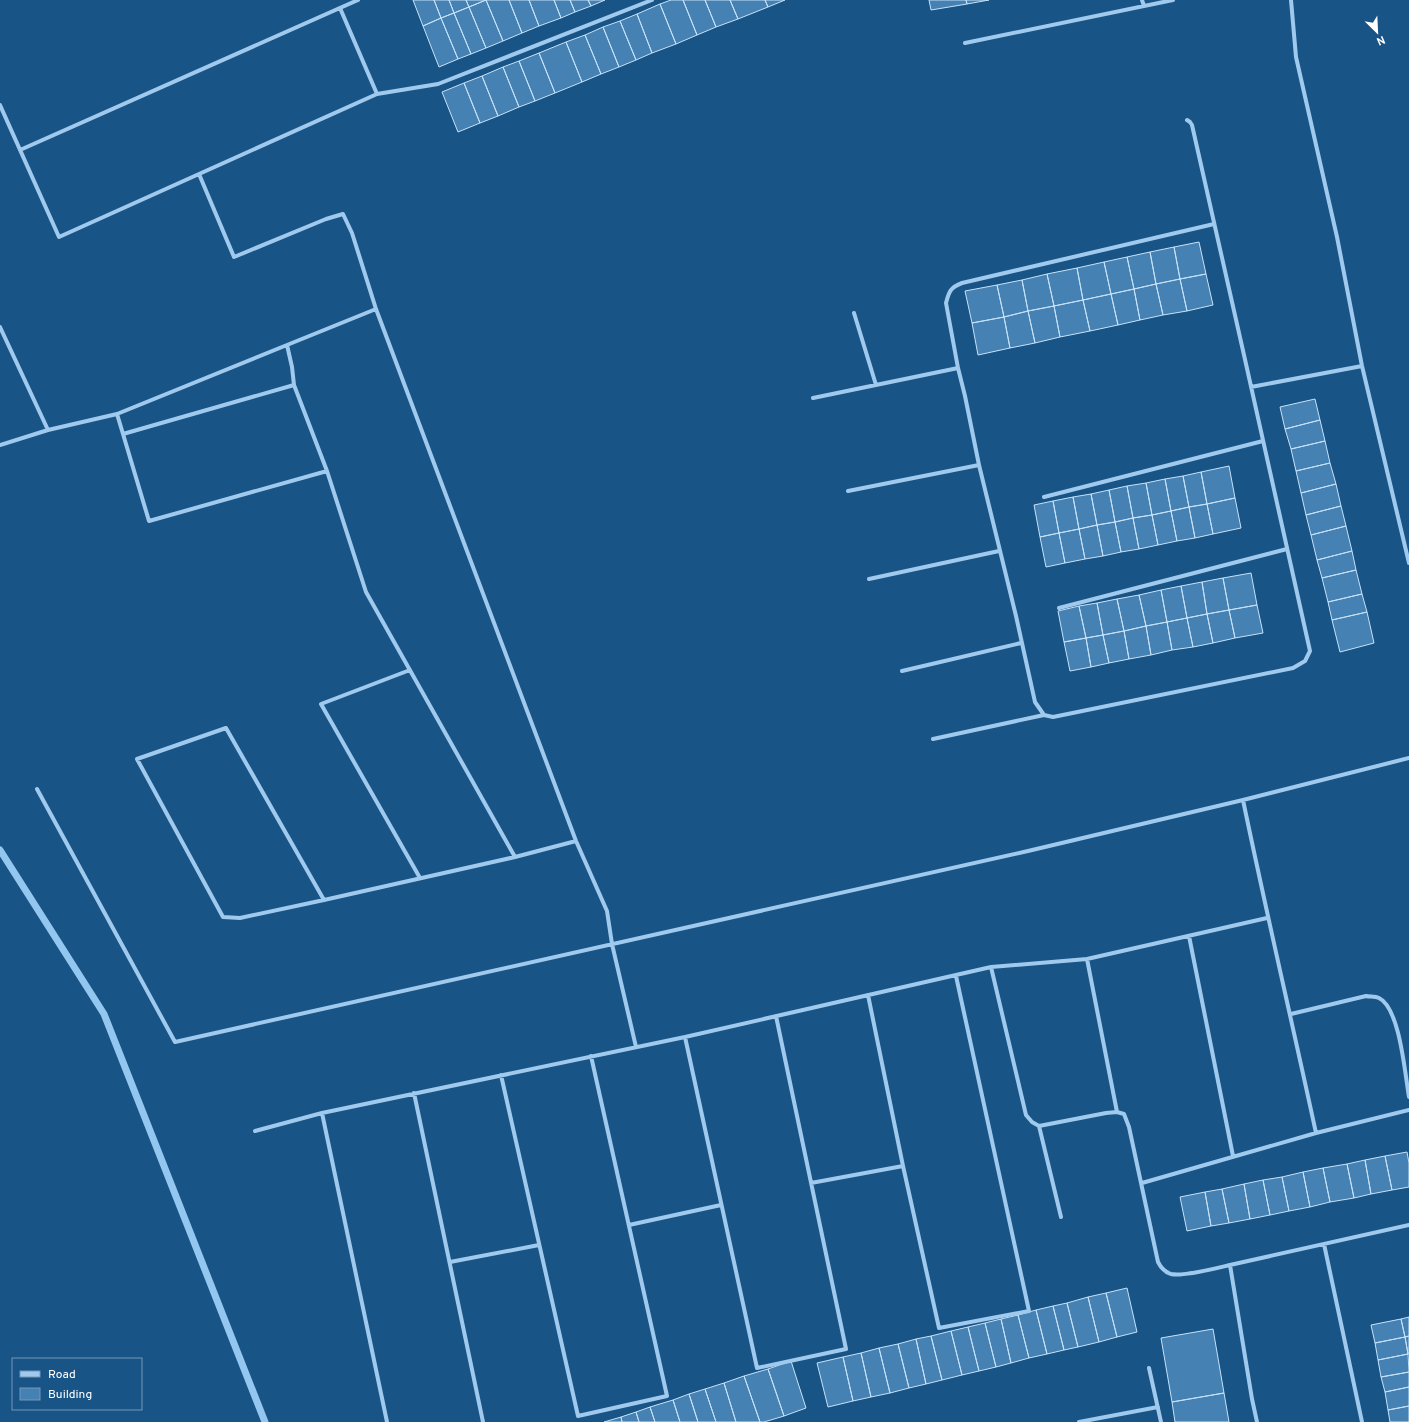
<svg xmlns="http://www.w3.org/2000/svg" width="1409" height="1422" viewBox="0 0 1409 1422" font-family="Overpass,sans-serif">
<rect width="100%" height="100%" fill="#195487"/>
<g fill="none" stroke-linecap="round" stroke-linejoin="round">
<path stroke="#93c7ef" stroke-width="7" d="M0,850L104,1014L265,1422"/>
</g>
<path fill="#4581b2" stroke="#c6e2f9" d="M413,0H434L441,18L423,26Z
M434,0H449L454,13L441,18Z
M449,0H466L469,7L454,13Z
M466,0H486L469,7Z
M486,0L503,41L486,48L469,7Z
M486,0H509L522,33L503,41Z
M509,0H529L539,26L522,33Z
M529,0H554L561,18L539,26Z
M554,0H570L575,12L561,18Z
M570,0H588L591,6L575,12Z
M588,0H605L591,6Z
M671,0H683L697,35L676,44L660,4Z
M683,0H705L716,27L697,35Z
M705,0H730L738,19L716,27Z
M730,0H765L768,7L738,19Z
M765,0H785L768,7Z
M929,0H966L967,4L931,10Z
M966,0H989L967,4Z
M660,4L676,44L652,53L637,14Z
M469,7L486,48L471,54L454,13Z
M454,13L471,54L458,59L441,18Z
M637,14L652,53L636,60L620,21Z
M441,18L458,59L439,67L423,26Z
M620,21L636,60L619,67L603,27Z
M603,27L619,67L601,74L585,35Z
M585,35L601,74L582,82L566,42Z
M566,42L582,82L555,93L539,53Z
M539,53L555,93L535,101L519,61Z
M519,61L535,101L519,107L503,67Z
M503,67L519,107L498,116L482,76Z
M482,76L498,116L480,123L464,83Z
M464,83L480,123L458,132L442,92Z
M1199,242L1206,274L1180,279L1174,247Z
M1174,247L1180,279L1156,284L1150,252Z
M1150,252L1156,284L1134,289L1127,257Z
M1127,257L1134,289L1111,294L1104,262Z
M1104,262L1111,294L1083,300L1077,268Z
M1077,268L1083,300L1054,306L1047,274Z
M1047,274L1054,306L1028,311L1022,280Z
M1206,274L1213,305L1187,311L1180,279Z
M1180,279L1187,311L1163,315L1156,284Z
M1022,280L1028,311L1004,317L997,285Z
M1156,284L1163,315L1140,320L1134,289Z
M997,285L1004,317L972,323L965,291Z
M1134,289L1140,320L1118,325L1111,294Z
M1111,294L1118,325L1090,331L1083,300Z
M1083,300L1090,331L1060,337L1054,306Z
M1054,306L1060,337L1035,343L1028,311Z
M1028,311L1035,343L1010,348L1004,317Z
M1004,317L1010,348L978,355L972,323Z
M1315,399L1320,420L1285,429L1280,407Z
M1320,420L1325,441L1291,449L1285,429Z
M1325,441L1330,463L1296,471L1291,449Z
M1330,463L1336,484L1301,493L1296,471Z
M1229,466L1235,498L1207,504L1201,472Z
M1201,472L1207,504L1189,507L1183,476Z
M1183,476L1189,507L1171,511L1165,479Z
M1165,479L1171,511L1152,515L1146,483Z
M1146,483L1152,515L1133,518L1127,486Z
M1336,484L1341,506L1306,515L1301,493Z
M1127,486L1133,518L1115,522L1109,490Z
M1109,490L1115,522L1097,525L1091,494Z
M1091,494L1097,525L1079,529L1073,497Z
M1073,497L1079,529L1059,533L1053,501Z
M1235,498L1241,528L1213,534L1207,504Z
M1053,501L1059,533L1040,537L1034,505Z
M1207,504L1213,534L1195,538L1189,507Z
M1341,506L1346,526L1311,535L1306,515Z
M1189,507L1195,538L1177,541L1171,511Z
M1171,511L1177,541L1158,545L1152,515Z
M1152,515L1158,545L1139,549L1133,518Z
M1133,518L1139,549L1121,552L1115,522Z
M1115,522L1121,552L1103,556L1097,525Z
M1097,525L1103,556L1085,559L1079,529Z
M1346,526L1352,551L1317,560L1311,535Z
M1079,529L1085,559L1065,563L1059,533Z
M1059,533L1065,563L1046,567L1040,537Z
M1352,551L1356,570L1322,578L1317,560Z
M1356,570L1362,594L1328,602L1322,578Z
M1251,573L1257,605L1229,610L1223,578Z
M1223,578L1229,610L1207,614L1202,582Z
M1202,582L1207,614L1187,618L1181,586Z
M1181,586L1187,618L1167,622L1161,590Z
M1161,590L1167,622L1146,626L1139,595Z
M1362,594L1367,612L1332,620L1328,602Z
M1139,595L1146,626L1124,631L1117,599Z
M1117,599L1124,631L1103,635L1097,603Z
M1097,603L1103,635L1086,638L1079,606Z
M1257,605L1263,633L1235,638L1229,610Z
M1079,606L1086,638L1064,642L1058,611Z
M1229,610L1235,638L1213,643L1207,614Z
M1367,612L1374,643L1340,652L1332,620Z
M1207,614L1213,643L1193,647L1187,618Z
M1187,618L1193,647L1172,650L1167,622Z
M1167,622L1172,650L1151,655L1146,626Z
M1146,626L1151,655L1129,659L1124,631Z
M1124,631L1129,659L1109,663L1103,635Z
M1103,635L1109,663L1091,667L1086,638Z
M1086,638L1091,667L1070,671L1064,642Z
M1407,1152L1409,1163V1187L1392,1190L1385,1156Z
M1385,1156L1392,1190L1371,1194L1365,1160Z
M1365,1160L1371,1194L1354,1198L1347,1164Z
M1347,1164L1354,1198L1330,1202L1323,1168Z
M1323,1168L1330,1202L1310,1207L1303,1172Z
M1303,1172L1310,1207L1289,1211L1282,1177Z
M1282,1177L1289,1211L1270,1215L1263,1180Z
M1263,1180L1270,1215L1250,1219L1244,1184Z
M1244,1184L1250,1219L1229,1223L1222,1189Z
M1222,1189L1229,1223L1211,1226L1205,1192Z
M1205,1192L1211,1226L1187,1231L1180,1197Z
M1127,1288L1137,1332L1117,1337L1106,1293Z
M1106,1293L1117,1337L1099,1342L1088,1297Z
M1088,1297L1099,1342L1078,1347L1067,1303Z
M1067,1303L1078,1347L1064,1350L1053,1306Z
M1053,1306L1064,1350L1047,1354L1036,1310Z
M1036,1310L1047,1354L1029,1358L1018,1315Z
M1018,1315L1029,1358L1011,1363L1001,1319Z
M1409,1317V1336L1405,1337L1401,1319Z
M1001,1319L1011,1363L996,1367L985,1323Z
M1401,1319L1405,1337L1375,1343L1371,1325Z
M985,1323L996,1367L979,1371L968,1327Z
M968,1327L979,1371L962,1375L951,1331Z
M1213,1329L1224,1393L1172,1402L1161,1338Z
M951,1331L962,1375L942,1380L931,1336Z
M931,1336L942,1380L926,1384L916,1339Z
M1409,1336V1354H1408L1405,1337Z
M1405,1337L1408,1354L1378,1360L1375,1343Z
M916,1339L926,1384L909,1388L898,1344Z
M898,1344L909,1388L890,1393L879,1348Z
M879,1348L890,1393L871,1397L861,1353Z
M861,1353L871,1397L853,1401L843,1357Z
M1408,1354L1409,1372L1381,1377L1378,1360Z
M843,1357L853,1401L828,1407L817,1363Z
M791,1361L806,1408L784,1416L768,1369Z
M768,1369L784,1416L764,1422H760L744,1376Z
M1409,1372V1387L1385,1392L1381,1377Z
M744,1376L760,1422H736L724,1383Z
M724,1383L736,1422H716L705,1389Z
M1409,1387V1406L1388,1410L1385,1392Z
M705,1389L716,1422H698L689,1394Z
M1224,1393L1229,1422H1175L1172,1402Z
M689,1394L698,1422H680L673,1400Z
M673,1400L680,1422H655L650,1407Z
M1409,1406V1422H1390L1388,1410Z
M650,1407L655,1422H639L636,1412Z
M636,1412L639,1422H622L621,1417Z
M621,1417L622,1422H604Z"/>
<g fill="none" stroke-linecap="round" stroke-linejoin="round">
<path stroke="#a0caed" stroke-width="4" d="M1142,0L1144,6
M1291,0L1296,57L1337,237L1362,366L1409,563
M340,8L377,94
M965,43L1173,0
M0,105L59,237L377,94L438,84L652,0
M1187,120L1190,122L1192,125C1232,300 1271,476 1310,651L1305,661L1293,668L1053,717L1044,715L1035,702L1016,616L979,465L965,396L958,368L946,303C949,291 951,287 962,283L1214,224
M20,150L358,0
M199,174L234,257L326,219L343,214L352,233L376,309L576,841L607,911L612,944L636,1047
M376,309L287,345L292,367L294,385L327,471L366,592L515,857
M854,313L876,385
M0,327L48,430
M294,385L123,434L149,521L327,471
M1251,387L1362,366
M813,398L958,368
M123,434L117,414L287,345
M0,445L48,430L117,414
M848,491L979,465
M1044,497L1263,441
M869,579L999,551
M1059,608L1287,549
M410,670L321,704L420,878
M902,671L1021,643
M933,739L1044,715
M37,789L175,1042L1028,851L1243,800L1409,758
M1243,800C1266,911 1292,1022 1316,1133
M324,900L226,728L137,759L223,917L240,918L324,900L515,857L576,841
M1189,936L1233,1156
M1087,959L1117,1112
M991,967L1026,1115L1032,1122L1039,1126L1106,1113L1117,1112L1124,1114L1129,1127L1158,1262C1161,1268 1164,1272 1171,1274C1183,1277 1217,1268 1230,1265
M868,995L903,1166L939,1328L1029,1311L956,976
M1291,1014L1366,996C1370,997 1375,996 1379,998C1400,1008 1405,1075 1409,1097
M685,1037L757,1368L846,1349L776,1016
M501,1075L578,1416L667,1396L591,1056
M414,1093L483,1422
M322,1113L387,1422
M1039,1126L1061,1217
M255,1131L322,1113L685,1037L991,967L1087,959L1267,918
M811,1183L903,1166
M1142,1183L1316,1133L1409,1110
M629,1225L721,1205
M1324,1244L1362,1422
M450,1262L539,1245
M1149,1368L1161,1422
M1079,1422L1158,1407
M1257,1422L1252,1399L1230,1265L1409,1225"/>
</g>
<rect x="12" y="1358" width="130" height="52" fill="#195487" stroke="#7598b7"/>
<rect x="20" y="1371" width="20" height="6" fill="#a0caed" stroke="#7598b7"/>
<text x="48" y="1378" font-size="12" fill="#ffffff">Road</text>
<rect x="20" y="1388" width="20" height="12" fill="#4581b2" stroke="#7598b7"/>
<text x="48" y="1398" font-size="12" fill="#ffffff">Building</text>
<g transform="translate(1377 32) rotate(156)" stroke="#195487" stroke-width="3" paint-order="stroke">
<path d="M0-3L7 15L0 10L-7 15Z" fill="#ffffff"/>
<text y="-6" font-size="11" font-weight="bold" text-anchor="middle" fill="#ffffff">N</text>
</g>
</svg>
